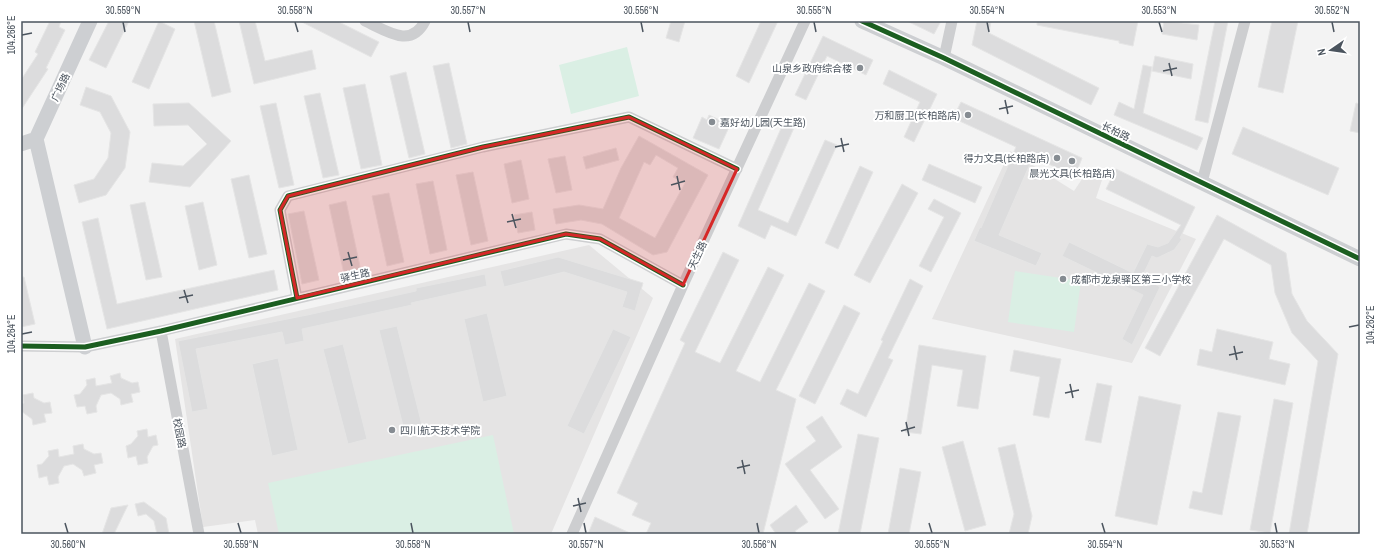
<svg xmlns="http://www.w3.org/2000/svg" width="1381" height="555" viewBox="0 0 1381 555" font-family="'Archivo Narrow','Noto Sans SC',sans-serif">
<rect width="100%" height="100%" fill="#f3f3f3"/>
<path fill="#e5e4e4" d="M1010,151L1074,191L1088,170L1103,177L1096,198L1196,239L1132,363L932,319Z
M589,245L653,298L551,534H258L255,520L203,527L175,339Z"/>
<path fill="#daefe4" d="M627,47L639,96L571,114L559,65Z
M1015,271L1081,281L1074,332L1008,322Z
M493,435L514,534H279L268,483Z"/>
<path fill="#dcdcdd" stroke="#e5e5e5" fill-rule="evenodd" d="M50,21H61L59,27L65,30L46,68L48,69L21,110V80L38,54L35,52Z
M109,21H129L106,68L89,60Z
M159,21L175,29L149,89L132,82Z
M194,21H214L231,92L212,97Z
M239,21H255L265,61L312,50L316,69L254,84Z
M300,21H337L379,42L371,57Z
M671,21H685L679,42L666,38Z
M761,21H778L749,83L736,76Z
M907,21H941L934,34Z
M977,21H991L989,33L1099,88L1091,105L972,45Z
M1037,21H1138L1133,46L1119,43V41L1037,25Z
M1164,21L1199,25L1197,40L1162,34Z
M1215,21H1228L1208,123L1195,120Z
M1272,21H1298L1283,93L1258,87Z
M823,36L873,60L866,75L827,56L806,100L795,95Z
M1155,56L1193,64L1191,79L1152,71Z
M449,63L467,144L451,148L433,66Z
M1143,65L1152,67L1143,113L1203,138L1197,150L1114,115L1119,102L1134,109Z
M889,70L937,94L914,142L904,137L920,102L883,84Z
M406,72L425,154L409,158L390,76Z
M365,84L382,165L361,169L343,88Z
M86,87L111,96L130,132L125,168L106,195L79,203L74,185L94,179L108,158L111,133L100,112L80,105Z
M320,93L339,175L323,178L304,96Z
M961,102L1082,158L1075,176L1033,157L999,235L1042,253L1036,266L974,241L980,227L981,228L1016,147L953,118Z
M189,103L231,141L190,187L149,182L152,163L183,166L207,144L188,125L154,126L153,104Z
M276,103L294,185L279,188L260,106Z
M1356,103L1360,104V133L1350,131Z
M709,115L730,125L719,149L693,138L702,117L707,120Z
M786,117L797,121L758,210L788,223L825,140L837,145L796,236L771,225L765,239L738,226Z
M1243,127L1339,168L1328,195L1232,154Z
M639,136L708,175L667,252L653,255L602,224L581,220L556,224L553,209L579,205L603,209L621,168ZM656,155L678,168L673,177L685,183L655,238L619,218L644,162L650,165Z
M616,148L619,160L586,169L583,157Z
M565,156L572,190L556,193L548,159Z
M521,160L529,199L512,203L504,164Z
M929,164L982,187L975,203L922,180Z
M860,166L873,172L838,249L825,243Z
M1116,169L1195,207L1180,238L1182,239L1174,250L1157,258L1152,256L1142,277L1160,287L1132,345L1122,339L1143,295L1062,256L1069,242L1133,273L1147,244L1158,247L1168,243L1181,225L1106,189Z
M473,172L488,241L471,245L456,175Z
M249,175L267,254L249,258L231,179Z
M433,181L447,250L430,254L416,184Z
M902,184L918,193L870,283L854,275Z
M389,193L404,262L387,266L372,196Z
M934,199L961,213L931,272L919,266L944,217L928,209Z
M346,201L361,271L344,274L329,205Z
M145,202L162,277L146,280L130,205Z
M203,202L217,265L199,270L185,206Z
M304,211L319,280L302,284L288,214Z
M532,212L535,230L518,233L514,215Z
M1217,215L1286,253L1292,294L1307,321L1338,354L1307,534H1289L1318,361L1292,333L1275,293L1271,265L1224,239L1160,356L1145,348Z
M98,218L117,304L274,270L278,290L107,329L82,222Z
M723,252L739,260L695,352L720,363L768,267L784,275L736,371L760,382L809,283L825,291L776,390L796,399L763,534H646L651,523L632,515L638,503L617,493L685,343L680,340Z
M558,257L643,283L635,311L622,307L627,292L564,272L504,287L500,271Z
M485,274L487,286L411,303L412,305L302,329L304,341L285,345L282,332L196,349L208,409L192,412L178,341L312,314L416,291V288Z
M21,277H24L35,324L21,327Z
M910,279L923,286L888,358L893,360L866,417L840,404L847,389L858,394L883,341L881,340Z
M844,305L860,313L815,404L799,396Z
M487,313L507,396L483,402L464,319Z
M397,326L423,429L405,434L379,330Z
M613,329L631,337L584,434L567,426Z
M1217,329L1273,342L1269,359L1290,364L1285,385L1197,365L1200,349L1212,352Z
M343,344L367,439L348,444L323,349Z
M919,345L986,356L978,409L957,406L963,370L932,365L921,434L905,432Z
M1014,350L1061,359L1049,418L1033,415L1040,377L1010,371Z
M278,358L298,450L272,456L252,364Z
M120,373L121,378L132,383L138,382L140,392L131,394L133,402L121,405L120,399L111,393L101,395L96,406L97,412L87,414L85,406L77,407L74,395L80,394L87,385L86,380L95,378L96,386L112,383L110,376Z
M1097,383L1112,386L1101,443L1085,440Z
M33,393L34,398L44,403L50,402L52,413L44,414L46,422L33,425L32,419L21,411V404L24,403L23,395Z
M1139,396L1181,405L1157,525L1115,516Z
M1274,399L1293,403L1270,533L1250,530Z
M1218,412L1241,416L1222,515L1189,508L1193,491L1202,493Z
M822,416L842,447L810,470L839,509L825,519L785,464L816,441L806,427Z
M147,429L148,437L156,435L158,445L153,446L147,457L148,463L138,465L136,456L128,458L126,446L131,444L138,436L137,431Z
M858,434L879,438L860,534H838Z
M963,441L986,525L965,531L942,447Z
M83,444L84,449L94,454L101,453L103,463L94,465L96,473L84,476L82,470L73,464L64,466L58,477L59,483L49,485L47,476L39,478L37,465L42,464L49,456L48,451L58,449L59,457L74,454L73,446Z
M1015,444L1032,516L1028,534H1009L1014,514L998,448Z
M900,468L921,472L909,534H888Z
M144,502L166,518L169,534H157L154,521L146,514L138,516L135,504Z
M128,505L114,534H102L111,508Z
M796,505L808,522L795,531L798,534H776L770,525Z
M595,517L632,534H588Z"/>
<g fill="none" stroke-linecap="round" stroke-linejoin="round">
<path stroke="#cdced0" stroke-width="11" d="M365,21C387,31 411,49 425,21
M944,58L952,21
M1202,182L1245,21
M297,298L280,210L288,196L483,147L629,117L737,169
M161,331L199,534
M21,346L85,347L161,331L566,234L600,239L683,285
M572,534L683,285L805,21"/>
<path stroke="#cdcfd2" stroke-width="15" d="M862,21L944,58L1360,259
M36,139L85,347
M21,144L36,139L90,21"/>
<g stroke="#fff" stroke-width="8">
<path id="cycleway" d="M862,21L944,58L1360,259
M297,298L280,210L288,196L483,147L629,117L737,169
M21,346L85,347L161,331L566,234L600,239L683,285"/>
</g>
<use href="#cycleway" stroke="#1b5e20" stroke-width="5"/>
</g>
<path fill="#d62828" fill-opacity="0.2" stroke="#d62828" stroke-width="3" stroke-linejoin="round" d="M629,117L737,169L683,285L600,239L566,234L297,298L280,210L288,196L483,147Z"/>
<path fill="none" stroke="#4b545e" stroke-width="1.5" d="M123,22L125,32M295,22L298,32M468,22L470,32M641,22L643,32M814,22L816,32M987,22L989,32M1159,22L1162,32M1332,22L1334,32M22,35L32,33M1169,63L1172,76M1163,71L1177,68M1005,100L1008,114M999,109L1013,106M841,138L844,152M835,147L849,144M677,176L680,190M671,185L685,181M512,214L516,228M507,222L521,219M348,252L352,266M343,260L357,257M184,290L188,303M179,298L193,295M1349,327L1359,325M22,334L32,332M1234,346L1237,360M1229,355L1243,352M1070,384L1073,398M1065,393L1079,390M906,422L909,436M901,431L915,427M742,460L745,474M737,468L750,465M578,498L581,512M573,506L586,503M65,523L68,533M238,523L241,533M411,523L413,533M584,523L586,533M757,523L759,533M929,523L932,533M1102,523L1105,533M1275,523L1277,533"/>
<g fill="#868c92" stroke="#fff" stroke-width="1.5">
<circle cx="860" cy="68" r="4"/>
<circle cx="968" cy="115" r="4"/>
<circle cx="712" cy="122" r="4"/>
<circle cx="1057" cy="158" r="4"/>
<circle cx="1072" cy="161" r="4"/>
<circle cx="1063" cy="279" r="4"/>
<circle cx="392" cy="430" r="4"/>
</g>
<g text-anchor="middle" stroke-width="4" stroke-linejoin="round" paint-order="stroke">
<g font-size="10" fill="#4b545e" stroke="#fff" text-anchor="end">
<text x="852" y="72">山泉乡政府综合楼</text>
<text x="960" y="119">万和厨卫(长柏路店)</text>
<text x="720" y="126" text-anchor="start">嘉好幼儿园(天生路)</text>
<text x="1049" y="162">得力文具(长柏路店)</text>
<text x="1072" y="177" text-anchor="middle">晨光文具(长柏路店)</text>
<text x="1071" y="283" text-anchor="start">成都市龙泉驿区第三小学校</text>
<text x="400" y="434" text-anchor="start">四川航天技术学院</text>
</g>
<g font-size="10" fill="#4b545e" stroke="#fff">
<text transform="translate(60 87) rotate(-65)" y="4">广场路</text>
<text transform="translate(1116 131) rotate(26)" y="4">长柏路</text>
<text transform="translate(697 255) rotate(-65)" y="4">天生路</text>
<text transform="translate(355 275) rotate(-13)" y="4">驿生路</text>
<text transform="translate(180 433) rotate(79)" y="4">校园路</text>
</g>
</g>
<rect width="1381" height="555" fill="none" stroke="#ffffff" stroke-width="44"/>
<g transform="translate(1331 50) rotate(257)" stroke="#ffffff" stroke-width="3" paint-order="stroke">
<path d="M0-3L7 15L0 10L-7 15Z" fill="#4b545e"/>
<text y="-6" font-size="11" font-weight="bold" text-anchor="middle" fill="#4b545e">N</text>
</g>
<rect x="22" y="22" width="1337" height="511" fill="none" stroke="#4b545e" stroke-width="1.5"/>
<g font-size="10" text-anchor="middle" fill="#4b545e">
<text x="123" y="14">30.559°N</text>
<text x="295" y="14">30.558°N</text>
<text x="468" y="14">30.557°N</text>
<text x="641" y="14">30.556°N</text>
<text x="814" y="14">30.555°N</text>
<text x="987" y="14">30.554°N</text>
<text x="1159" y="14">30.553°N</text>
<text x="1332" y="14">30.552°N</text>
<text transform="translate(11 35) rotate(-90)" y="4">104.266°E</text>
<text transform="translate(1370 325) rotate(-90)" y="4">104.262°E</text>
<text transform="translate(11 334) rotate(-90)" y="4">104.264°E</text>
<text x="68" y="548">30.560°N</text>
<text x="241" y="548">30.559°N</text>
<text x="413" y="548">30.558°N</text>
<text x="586" y="548">30.557°N</text>
<text x="759" y="548">30.556°N</text>
<text x="932" y="548">30.555°N</text>
<text x="1105" y="548">30.554°N</text>
<text x="1277" y="548">30.553°N</text>
</g>
</svg>
